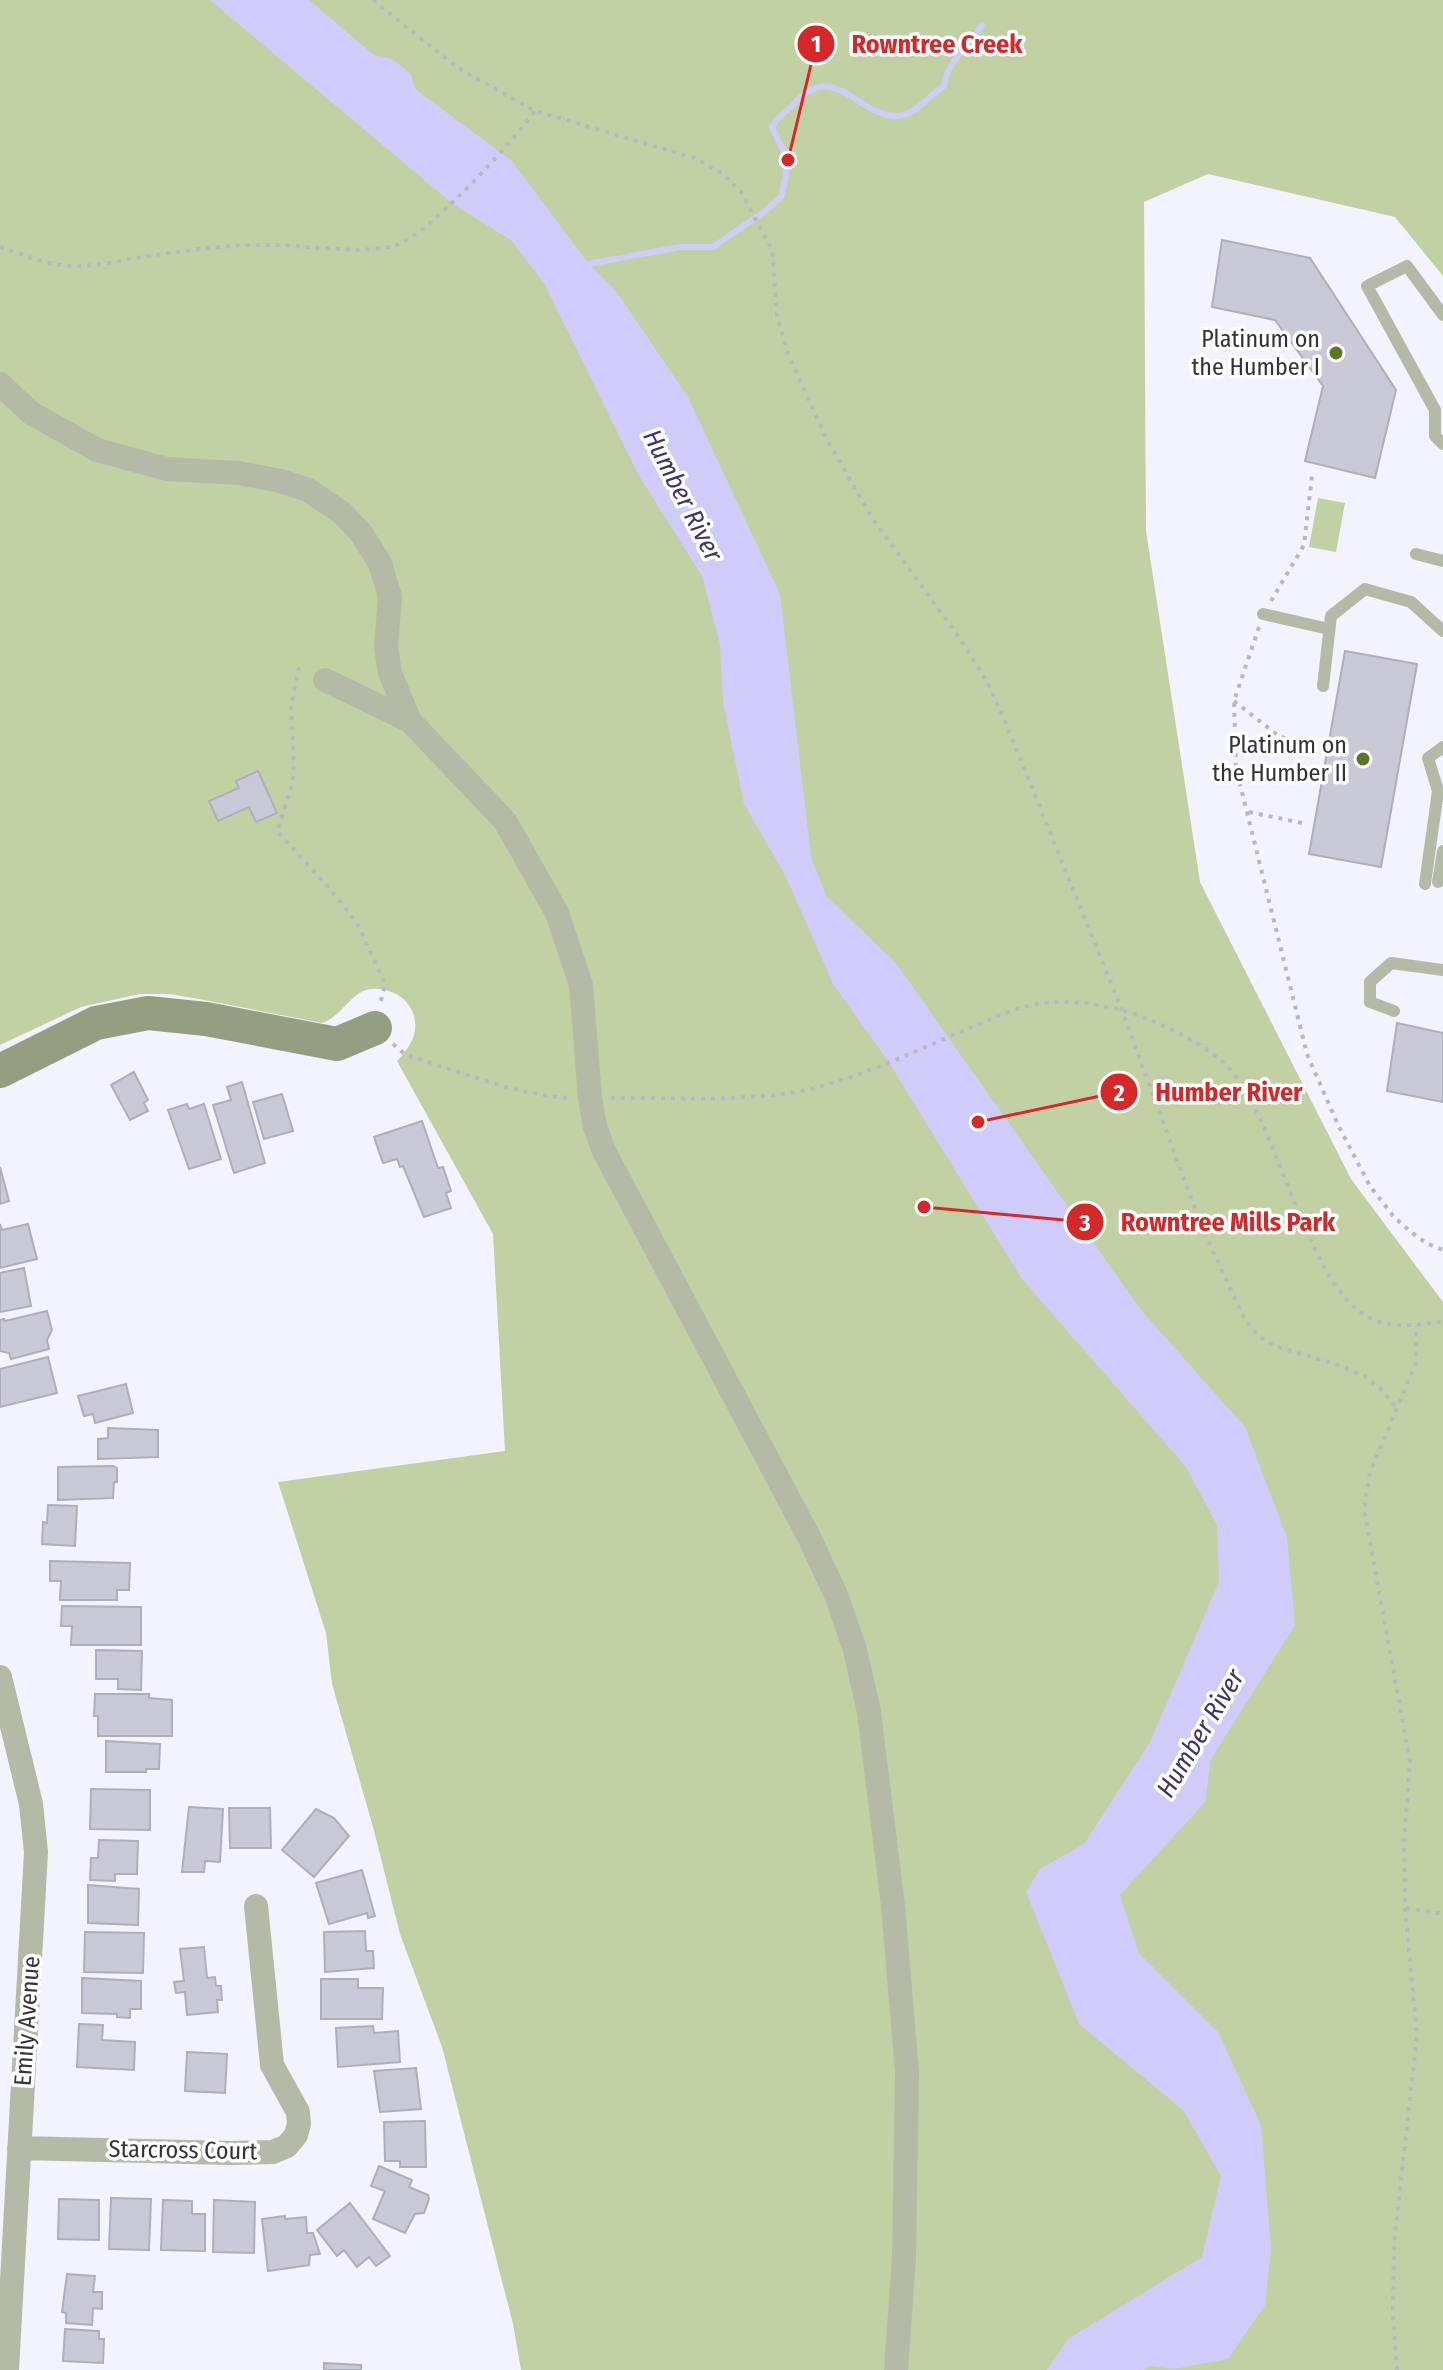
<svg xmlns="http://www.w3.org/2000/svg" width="1443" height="2370" viewBox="0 0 1443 2370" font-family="'Fira Sans Condensed',sans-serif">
<rect width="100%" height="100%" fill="#f3f2ff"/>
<path fill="#c1d1a4" d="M0,0H1443V276L1395,217L1208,174L1144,202L1146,531L1200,882L1351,1179L1443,1302V2370H521L513,2324L442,2047L400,1934L373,1827L332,1684L326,1633L278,1482L505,1451L493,1234L397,1061C409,1048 419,1035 414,1016C411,1006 404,997 394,993C353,976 349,1014 322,1023L199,999L169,994H140L81,1007L0,1045Z
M1318,498L1345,503L1336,552L1309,547Z"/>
<path fill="#d0ccfa" d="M210,0H309L374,55L392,59L411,74L415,89L512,161L588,263L616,291L688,397L780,594L811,856L826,896L895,962L1141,1310L1245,1427L1287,1538L1295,1625L1211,1759L1205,1802L1120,1895L1139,1953L1218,2032L1261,2125L1271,2249L1265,2305L1228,2359L1174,2369L1151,2366L1143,2370H1047L1068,2339L1202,2257L1221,2176L1183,2110L1079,2024L1026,1892L1040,1869L1084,1844L1150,1742L1219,1582L1217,1525L1186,1467L1022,1279L888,1061L833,984L786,877L744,804L723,701L720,644L702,576L638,474L544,283L511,240L454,205Z"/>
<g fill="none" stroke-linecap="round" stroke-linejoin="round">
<path stroke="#d0ccfa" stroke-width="6" d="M583,265L680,247H713L764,212L782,196L788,160L772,127C776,117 785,113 793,105C834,57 859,118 898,116C916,115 929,95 944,86C946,62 970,46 982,25"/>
</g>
<path fill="#cac9d8" stroke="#aeaebc" stroke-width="2" d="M1222,240L1310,258L1396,390L1375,478L1305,461L1323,386L1275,320L1212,307Z
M1345,651L1417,664L1381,867L1309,854Z
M258,771L277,813L256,822L249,807L218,821L209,801L239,788L236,781Z
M1397,1023L1443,1033V1102L1387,1091Z
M134,1072L148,1100L144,1103L148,1111L130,1120L111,1085Z
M242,1082L265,1163L234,1173L213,1105L231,1100L227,1087Z
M282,1094L293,1131L264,1139L253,1102Z
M187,1104L189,1109L204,1104L221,1159L189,1169L168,1110Z
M422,1121L438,1168L443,1167L451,1191L446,1193L451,1208L424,1217L403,1166L400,1167L397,1159L383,1163L374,1137Z
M0,1167L9,1201L0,1204Z
M0,1224L2,1230L28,1224L37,1259L0,1268Z
M24,1268L31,1306L0,1312V1273Z
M47,1311L52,1330L47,1340L49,1349L11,1359L9,1353L0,1351V1320L4,1319L5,1321Z
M48,1357L57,1393L0,1407V1369Z
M126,1384L133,1413L95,1423L93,1414L84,1416L78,1396Z
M108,1428L158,1430V1457L98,1459V1439L108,1438Z
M113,1466L117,1468V1482H114L113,1498L58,1500V1467Z
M48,1505L77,1506L75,1546L42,1544L43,1522L47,1523Z
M50,1561L130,1563L129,1590H117V1600H60L61,1581H50Z
M62,1606L141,1607V1645H71L72,1626H61Z
M96,1650L142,1651L141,1690L118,1689V1679H96Z
M95,1694H149V1698L172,1700V1736H98V1716H94Z
M106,1741L160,1744L159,1769H146V1772H106Z
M91,1789L150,1790V1830L90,1829Z
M189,1807L223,1809L220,1862L205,1861L204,1872H182Z
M229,1808H270L271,1848H230Z
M316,1809L334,1818L349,1836L314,1877L282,1850Z
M99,1840L138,1841L137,1874H115V1881L90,1880L91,1858H98Z
M362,1870L375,1916L368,1918L367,1913L329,1924L316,1883Z
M88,1885L139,1889L138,1925L88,1923Z
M365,1931L366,1951H373L374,1968L325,1972L324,1932Z
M85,1932L144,1933L143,1973L84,1972Z
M204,1947L207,1978L215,1977L216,1986H221L222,2000H217L218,2012L187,2015L185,1992L176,1993L174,1982L184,1981L180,1949Z
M82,1978L141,1981V2009H130V2018L117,2017V2014L82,2013Z
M321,1979H358V1988H383L382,2019H321Z
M79,2024L103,2025L102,2040L135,2042L134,2070L77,2067Z
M373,2026L374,2033L398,2031L400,2062L338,2067L336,2028Z
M187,2052L227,2054L225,2093L185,2091Z
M416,2068L421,2109L380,2112L374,2071Z
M425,2121L426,2167H400V2161H385L384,2122Z
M379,2166L412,2180L409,2187L428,2195L429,2199L424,2213L415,2214L405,2233L373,2219L385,2191L371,2186Z
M111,2198L151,2199L149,2250L109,2249Z
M59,2199L99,2200V2240L58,2239Z
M163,2200L192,2201V2214H205V2251L161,2250Z
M214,2200L255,2202L254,2253L213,2252Z
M350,2203L390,2256L376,2266L369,2257L357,2267L344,2250L337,2256L317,2230Z
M285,2216V2219L306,2217L307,2233H313L320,2254L310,2255L309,2265L268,2271L262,2219Z
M67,2274L95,2276L93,2292H102V2309L93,2308L92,2325L66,2323V2313L62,2312Z
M65,2329L99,2331V2339H104L103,2363L63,2361Z
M324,2363L361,2365V2370H324Z"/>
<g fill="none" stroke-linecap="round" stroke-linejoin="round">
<path stroke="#b8b7c2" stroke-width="4" stroke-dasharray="4 6" stroke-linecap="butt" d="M373,0L458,68L535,111L698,159L724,175L741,192L772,250L777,315L788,354L826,438L872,518L954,630L987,681L1007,726L1121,1008L1201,1225L1242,1314L1256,1334L1274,1346L1336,1364L1366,1377L1384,1392L1397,1409
M0,247C26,256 55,268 82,266C102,265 123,260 142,257C182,251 222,245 263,245C301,244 360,256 396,245C431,233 511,143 535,111
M1271,601L1304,545L1312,476
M1259,627L1234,701L1236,768L1307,1054L1338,1125L1370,1186L1394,1217L1411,1232L1426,1243L1443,1250
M299,667L291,705L294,764L292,785L277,831L328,887L357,923L385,984L380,1005
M1234,701L1280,737L1318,745
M1249,812L1307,824
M393,1044L406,1055C459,1071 514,1095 570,1098
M611,1098C676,1097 747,1103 811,1089C863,1076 913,1052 963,1031C994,1018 1027,1001 1061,1002C1099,1002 1132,1011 1166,1027C1191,1039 1218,1053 1235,1075C1279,1131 1310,1293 1372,1319C1395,1329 1419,1325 1443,1321
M1406,1908L1443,1914
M1397,2370L1393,2315L1394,2244L1417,2035L1405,1908L1404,1842L1410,1762L1364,1509L1370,1472L1416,1363V1326"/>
<path stroke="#b3bba7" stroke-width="12" d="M1443,315L1407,266L1367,286L1435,410V436L1443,444
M1416,554L1443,561
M1263,614L1329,629
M1323,686L1331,616L1365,589L1411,602L1443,631
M1443,747L1428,758L1438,791L1443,796
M1438,882L1443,851
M1425,884L1438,791
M1394,1011L1370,1002V982L1391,963L1443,970"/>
<path stroke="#b3bba7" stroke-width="24" d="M0,384L31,413L97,450L167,469L238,473L281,481L308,490L342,513L361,533L380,563L390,597L386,647L390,673L410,721L505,821L557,913L581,985L590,1098L595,1127L604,1151L809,1537L837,1597L855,1650L869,1712L893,1906L907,2072L904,2258L896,2370
M325,680L410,721
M0,1677L31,1804L36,1852L7,2370
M19,2148L231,2153L273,2152L287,2146L296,2135L299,2124L298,2112L272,2065L256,1906"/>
<path stroke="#949f82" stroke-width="34" d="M0,1071L96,1023L148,1013L206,1019L337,1044L375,1028"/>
</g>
<g fill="#5d7526" stroke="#fff" stroke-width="3">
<circle cx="1336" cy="353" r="8"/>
<circle cx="1363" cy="759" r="8"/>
</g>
<g text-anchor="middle" stroke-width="7" stroke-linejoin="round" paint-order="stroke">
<g font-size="24" fill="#333238" stroke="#fff" text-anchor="end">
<text x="1320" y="347">Platinum on<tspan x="1320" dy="28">the Humber I</tspan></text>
<text x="1347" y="753">Platinum on<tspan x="1347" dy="28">the Humber II</tspan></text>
</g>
<g font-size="24" fill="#333238" stroke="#fff">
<text transform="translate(27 2021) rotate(-86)" y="8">Emily Avenue</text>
<text transform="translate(183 2150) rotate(1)" y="8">Starcross Court</text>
</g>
<g font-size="26" font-style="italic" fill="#3d336b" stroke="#fff">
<text transform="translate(683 495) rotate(63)" y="9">Humber River</text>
<text transform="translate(1200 1733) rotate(-59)" y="9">Humber River</text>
</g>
</g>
<path fill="none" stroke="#d62828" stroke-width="3" d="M788 160L816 44M978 1122L1119 1092M924 1207L1085 1222"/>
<g fill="#d62828" stroke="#fff" stroke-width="3">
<circle cx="788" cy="160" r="8"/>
<circle cx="978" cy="1122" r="8"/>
<circle cx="924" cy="1207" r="8"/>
<circle cx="816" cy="44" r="20"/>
<circle cx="1119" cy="1092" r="20"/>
<circle cx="1085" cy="1222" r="20"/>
</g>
<g font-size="24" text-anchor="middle" font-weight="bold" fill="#fff">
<text x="816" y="52">1</text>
<text x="1119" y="1101">2</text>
<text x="1085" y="1231">3</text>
</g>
<g font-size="26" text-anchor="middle" font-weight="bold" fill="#d62828" stroke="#fff" stroke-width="7" stroke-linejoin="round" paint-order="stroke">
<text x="937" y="53">Rowntree Creek</text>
<text x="1229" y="1101">Humber River</text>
<text x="1228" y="1231">Rowntree Mills Park</text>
</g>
</svg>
